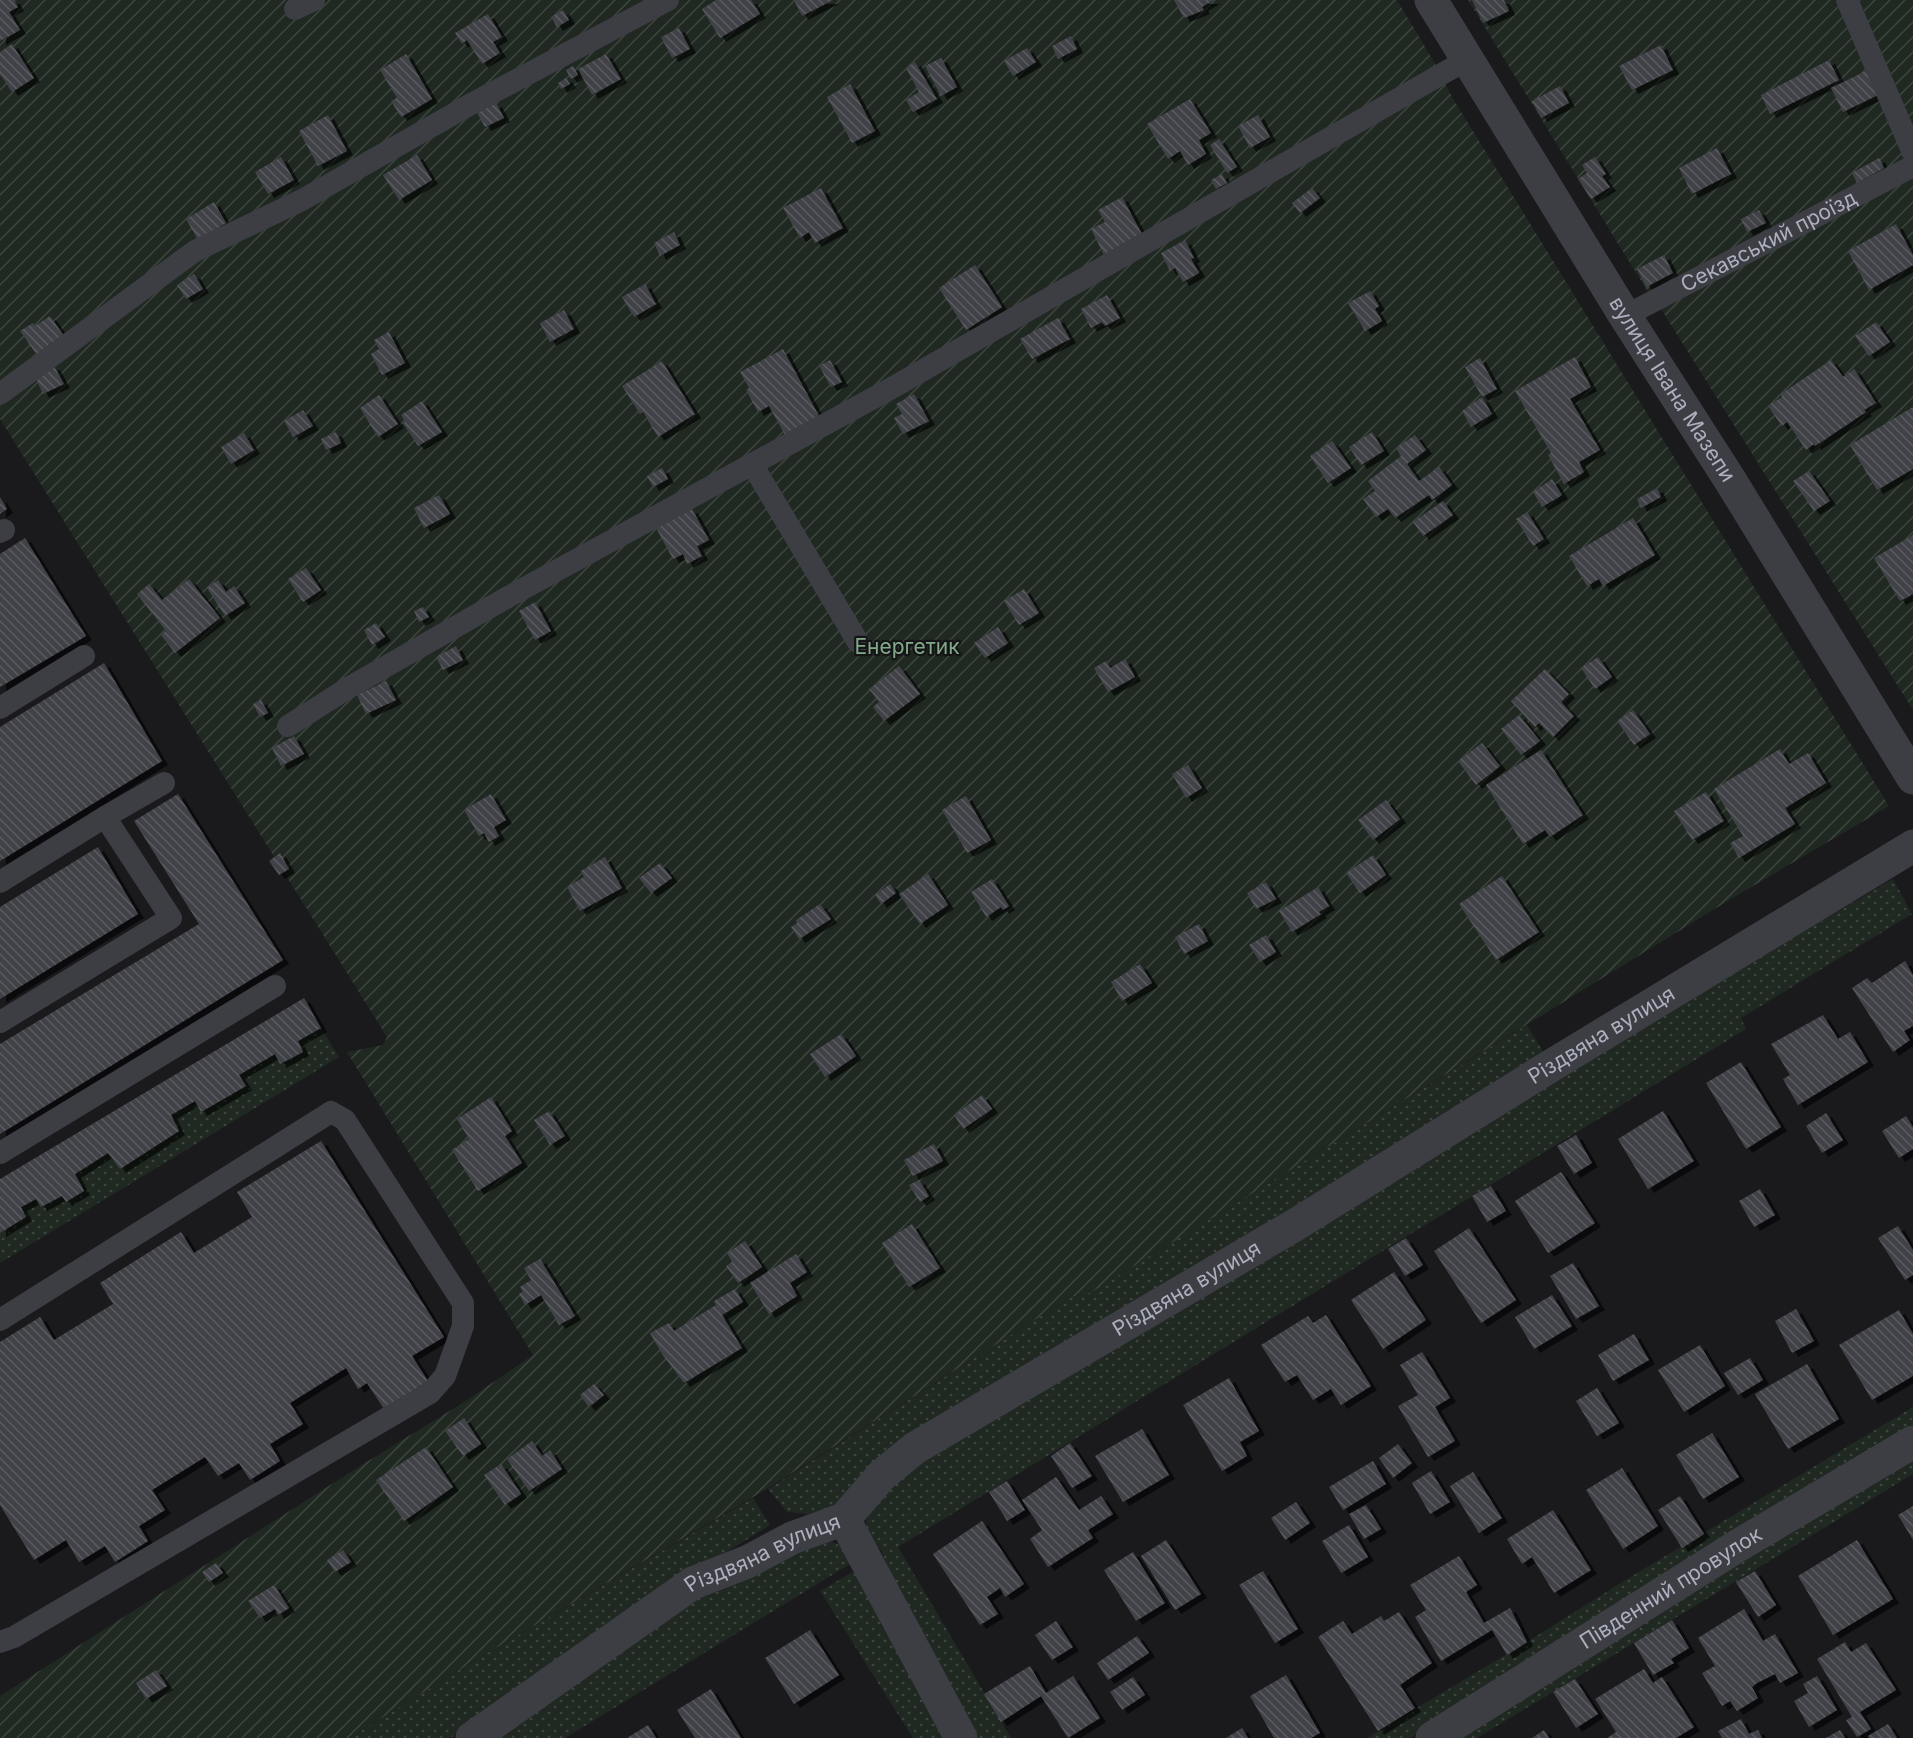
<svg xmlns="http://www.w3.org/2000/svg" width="1913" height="1738" viewBox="0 0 1913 1738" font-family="Inter,sans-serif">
<defs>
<pattern id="grass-dots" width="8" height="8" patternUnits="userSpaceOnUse" patternTransform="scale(1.5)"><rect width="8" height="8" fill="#1f2821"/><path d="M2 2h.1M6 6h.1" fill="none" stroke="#3d453f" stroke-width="1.8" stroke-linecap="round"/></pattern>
<pattern id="garden-furrows" width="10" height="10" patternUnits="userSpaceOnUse" patternTransform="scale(1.5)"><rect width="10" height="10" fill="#1f2821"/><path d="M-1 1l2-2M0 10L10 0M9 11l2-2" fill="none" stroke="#3d453f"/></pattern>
<pattern id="building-back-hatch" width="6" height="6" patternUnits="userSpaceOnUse" patternTransform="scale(1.5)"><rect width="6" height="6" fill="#414247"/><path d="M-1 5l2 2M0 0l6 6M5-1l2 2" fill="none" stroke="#5a5b60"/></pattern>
<filter id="shadow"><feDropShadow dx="6" dy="4" stdDeviation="0" flood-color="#0009"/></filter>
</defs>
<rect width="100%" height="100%" fill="#1a1a1d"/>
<path fill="url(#grass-dots)" d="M1893,879L1912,914L1741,1018L1746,1029L898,1547L1011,1738H972L908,1615L881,1550L867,1534L866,1521L869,1506L897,1476L1557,1076Z
M1527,1025L1545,1055L828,1510L808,1514L787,1512L768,1489L1071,1297L1090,1292Z
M321,1028L339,1057L0,1263V1233L26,1218L21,1207L36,1199L42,1207L62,1196L67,1202L84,1192L75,1174L108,1153L120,1169L179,1132L171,1115L195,1101L202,1112L246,1086L239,1075L275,1054L303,1052L298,1041Z
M1913,1407V1429L1569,1635L1410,1738H1367L1527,1642L1619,1584Z
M1913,1455V1474L1477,1738H1455Z
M753,1498L770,1525L568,1651L451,1738H349L484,1655Z
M824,1538C837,1543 847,1549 855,1561L565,1738H491L701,1593L764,1572L810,1541Z
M859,1568L882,1627L949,1738H913L820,1591Z"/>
<path fill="url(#garden-furrows)" d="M0,0H1397L1433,60L1452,97L1889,806L1731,899L1090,1293L1071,1297L760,1493L484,1655L349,1738H0V1696L360,1466L461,1404L533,1355L347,1052L383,1045L387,1037L0,419Z
M1468,0H1913V710L1661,309L1646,289Z"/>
<path fill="url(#building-back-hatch)" filter="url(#shadow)" d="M0,0H14L18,7L9,12L20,30L0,41Z
M716,0H751L760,14L720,38L702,9Z
M794,0H833L802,16Z
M1174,0H1214L1202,7L1204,10L1184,18Z
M1472,0H1504L1509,11L1483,23Z
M563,10L569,20L557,27L551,17Z
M488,14L502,37L493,42L500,53L482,64L467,40L462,44L455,33Z
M679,28L690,49L672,58L661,37Z
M1071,36L1077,49L1058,59L1052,46Z
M12,44L34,78L12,92L0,74V52Z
M1661,45L1673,70L1632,90L1619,66Z
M1027,48L1036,62L1013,76L1004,61Z
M406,54L432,99L401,117L391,101L397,98L380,70Z
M606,54L621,79L592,95L578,69Z
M941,58L957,87L941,96L925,66Z
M1829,60L1839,80L1770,114L1761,95Z
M915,62L937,99L913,112L906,100L919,92L906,68Z
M573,66L578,75L571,79L566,70Z
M1868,70L1880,94L1843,112L1831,88Z
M566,78L570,84L561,89L558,83Z
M850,84L875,131L852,143L827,97Z
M1560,86L1569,103L1541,118L1532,101Z
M1190,99L1211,133L1199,140L1206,154L1188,165L1180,151L1168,159L1147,124Z
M496,103L504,118L485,127L477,113Z
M328,115L347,151L318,166L299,131Z
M1258,115L1270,137L1250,148L1238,126Z
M1219,139L1237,167L1227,173L1210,145Z
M1717,148L1731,174L1692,194L1679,168Z
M417,155L432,180L399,200L383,175Z
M281,157L294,180L268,194L255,172Z
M1595,157L1606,174L1602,176L1610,187L1591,199L1578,179L1587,173L1582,165Z
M1879,158L1884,168L1857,183L1852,173Z
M1222,174L1227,183L1216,189L1211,180Z
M821,188L843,228L815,243L809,232L800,238L783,208Z
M1312,188L1320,198L1300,213L1292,203Z
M1122,197L1143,236L1105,257L1091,229L1105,222L1098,210Z
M214,202L226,223L198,240L186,219Z
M1759,210L1766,223L1747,232L1741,219Z
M1896,224L1913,255V265L1869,290L1848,251Z
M674,232L680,245L660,256L654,243Z
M1185,240L1194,258L1191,259L1199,273L1183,282L1175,268L1170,271L1161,253Z
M1664,255L1673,273L1646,287L1637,269Z
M975,265L1002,307L966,330L939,288Z
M194,274L203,289L186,299L177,285Z
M645,284L656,304L634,317L622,297Z
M1370,291L1379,306L1375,309L1382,321L1365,331L1348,303Z
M1107,295L1120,318L1105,326L1102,322L1091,328L1081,309Z
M564,310L574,329L550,342L540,323Z
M50,316L64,336L37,355L20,331L33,323L35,326Z
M1058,318L1070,339L1032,359L1020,339Z
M1876,322L1890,342L1869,356L1855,336Z
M389,332L405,363L382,375L371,354L379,349L374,340Z
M783,349L819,416L785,435L769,406L758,412L746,390L749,388L740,372Z
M1575,357L1591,387L1570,399L1600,450L1579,462L1584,472L1564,484L1548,455L1551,453L1515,391Z
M1480,358L1497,389L1482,397L1465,367Z
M830,360L842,382L831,387L819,366Z
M1831,360L1843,377L1854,369L1876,403L1864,410L1866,412L1815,446L1814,444L1806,450L1787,422L1782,426L1768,406L1782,397L1781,394Z
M662,361L695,414L658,437L643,412L640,414L622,386Z
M54,366L64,384L43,394L34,375Z
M914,394L929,421L903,434L894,418L902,414L896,404Z
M379,395L398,424L378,437L360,408Z
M1482,397L1492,414L1471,427L1462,411Z
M422,401L442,432L418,446L403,423L405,422L401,415Z
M1913,407V469L1877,490L1850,445Z
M303,410L313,426L293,437L284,421Z
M336,432L341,443L326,450L321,439Z
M1372,432L1384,451L1361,465L1349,447Z
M244,433L254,450L231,464L221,447Z
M1415,435L1426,450L1407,464L1419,481L1439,467L1452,485L1432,500L1429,495L1395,518L1388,509L1376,517L1363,499L1375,491L1368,481L1401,456L1396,448Z
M1332,441L1351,468L1328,483L1310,456Z
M662,468L668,479L653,487L647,476Z
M1809,471L1830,501L1814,511L1793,481Z
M1552,479L1562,495L1542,507L1533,492Z
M1657,488L1661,497L1641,508L1637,499Z
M439,495L450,514L424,528L414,508Z
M0,497L7,509L0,514Z
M1443,501L1453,515L1423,536L1413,522Z
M692,509L709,540L697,546L702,556L687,564L683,554L673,559L656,528Z
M1527,512L1544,539L1533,546L1516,519Z
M1633,518L1655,555L1603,586L1599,579L1587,586L1569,556Z
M1913,535V594L1900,601L1874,558Z
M25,538L86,636L0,687V554Z
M306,568L321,590L303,602L288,579Z
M189,579L220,618L175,653L161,635L166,631L137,594L149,584L162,600Z
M218,580L226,592L234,586L245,603L225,616L207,588Z
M1024,589L1039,613L1019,625L1004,601Z
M535,602L551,631L535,640L519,611Z
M423,607L429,617L419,622L414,611Z
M376,623L385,637L372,645L364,630Z
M998,627L1008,643L985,658L974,643Z
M456,646L463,660L443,670L436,657Z
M1598,657L1612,677L1595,689L1581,668Z
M1125,659L1135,677L1108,692L1094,668L1106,661L1110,668Z
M104,663L162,761L0,861V727Z
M899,666L920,694L884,721L873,707L879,702L869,689Z
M1545,669L1569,694L1561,702L1574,716L1553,737L1539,723L1535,727L1511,701Z
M386,681L396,700L366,714L357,695Z
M261,700L268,713L260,717L253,704Z
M1633,710L1650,734L1634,745L1617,721Z
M1519,715L1540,741L1521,755L1501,729Z
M294,736L304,754L281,766L272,748Z
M1482,743L1500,766L1476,785L1458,761Z
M1780,749L1789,764L1808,753L1826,783L1785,808L1795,824L1739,858L1730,843L1743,836L1714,789Z
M1541,750L1583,815L1550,837L1545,830L1523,844L1486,785Z
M1188,765L1202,788L1186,798L1172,774Z
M1706,792L1724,821L1692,840L1674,811Z
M178,794L283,960L0,1134V1044L199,924L134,821Z
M491,794L506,820L494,827L499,836L489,842L484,833L479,836L464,810Z
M966,796L991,840L967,853L942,810Z
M1386,800L1400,819L1373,840L1358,820Z
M98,847L138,914L0,999V907Z
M280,853L289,869L279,875L269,861Z
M1373,855L1386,875L1360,893L1346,873Z
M605,857L622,888L580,911L567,887L584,877L581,871Z
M660,863L672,878L651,893L639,878Z
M928,874L948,905L920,924L899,894Z
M1502,876L1539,932L1496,960L1459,904Z
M992,879L1009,906L1003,910L1001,907L986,917L971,892Z
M1266,882L1276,899L1256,909L1247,893Z
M890,884L896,893L881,904L875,895Z
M1318,887L1329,906L1319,912L1321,914L1292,932L1279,911Z
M820,904L831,919L799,939L791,927L797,923L796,920Z
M1199,924L1208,941L1184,954L1175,937Z
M1266,935L1276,952L1260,962L1249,945Z
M1905,961L1913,975V1026L1904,1031L1910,1040L1893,1052L1852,988L1867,978L1872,983Z
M1140,964L1152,983L1122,1001L1111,982Z
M304,998L321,1028L298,1041L303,1052L280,1064L275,1054L239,1075L246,1086L201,1112L195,1101L171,1115L179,1131L120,1169L108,1153L75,1174L84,1191L66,1202L62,1196L41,1207L36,1199L21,1207L26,1217L0,1233V1179Z
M1823,1015L1838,1039L1850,1032L1868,1062L1798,1105L1783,1079L1790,1075L1771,1044Z
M841,1034L856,1056L825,1077L810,1054Z
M1741,1062L1781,1127L1746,1149L1706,1083Z
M982,1095L992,1109L963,1129L954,1115Z
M491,1097L512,1131L505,1136L522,1163L478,1191L452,1150L469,1139L457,1119Z
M549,1111L565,1136L550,1145L534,1120Z
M1663,1111L1694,1161L1648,1189L1618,1139Z
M1826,1113L1843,1140L1822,1153L1806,1126Z
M1906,1116L1913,1127V1149L1899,1158L1882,1131Z
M1576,1135L1592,1163L1574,1174L1557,1146Z
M321,1141L444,1337L412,1356L428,1381L384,1409L367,1383L358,1389L346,1368L290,1403L303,1424L270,1444L280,1461L250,1480L239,1463L218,1476L205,1457L152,1490L165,1510L139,1526L148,1541L115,1562L105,1546L79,1562L66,1540L34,1560L0,1505V1342L40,1317L54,1340L113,1304L100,1283L181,1232L194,1253L252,1217L237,1192Z
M934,1144L943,1161L913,1176L904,1160Z
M1561,1172L1595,1223L1548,1253L1515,1201Z
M919,1180L929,1196L920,1202L909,1185Z
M1491,1186L1506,1211L1487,1222L1472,1196Z
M1760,1189L1775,1215L1754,1227L1739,1201Z
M912,1224L940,1268L909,1287L882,1243Z
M1898,1226L1913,1250V1275L1905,1280L1878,1238Z
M1469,1228L1516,1300L1481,1323L1434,1251Z
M1406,1238L1423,1265L1405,1276L1388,1249Z
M745,1241L762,1267L738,1283L726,1266L732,1262L727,1253Z
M796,1254L807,1272L790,1283L797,1296L769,1314L750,1283Z
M540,1259L575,1316L559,1325L541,1295L525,1305L519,1294L523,1292L520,1287L531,1280L524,1268Z
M1573,1263L1599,1306L1576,1319L1550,1276Z
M1394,1272L1426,1320L1383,1349L1351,1300Z
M735,1289L743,1302L722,1315L742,1348L684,1383L662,1354L650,1333L669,1323L674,1331L716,1305L714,1301Z
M1552,1295L1572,1326L1534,1349L1515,1317Z
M1796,1309L1814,1341L1792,1353L1775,1321Z
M1899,1310L1913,1334V1376L1872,1400L1839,1345Z
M1326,1315L1371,1386L1341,1405L1331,1389L1313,1400L1297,1375L1285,1382L1261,1345L1308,1316L1313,1323Z
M1634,1334L1649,1360L1613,1381L1598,1355Z
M1700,1345L1725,1386L1684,1412L1658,1370Z
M1422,1352L1450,1398L1435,1407L1455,1441L1428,1457L1398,1406L1418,1395L1400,1365Z
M1750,1358L1763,1380L1738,1395L1724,1373Z
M1807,1364L1839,1419L1788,1449L1755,1394Z
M1229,1378L1259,1431L1240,1442L1247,1456L1222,1471L1183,1405Z
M594,1384L604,1395L589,1407L580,1395Z
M1597,1388L1619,1423L1597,1436L1576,1401Z
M464,1418L481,1444L463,1456L445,1431Z
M1142,1429L1169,1475L1123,1502L1095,1456Z
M1712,1433L1739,1477L1703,1499L1676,1455Z
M532,1441L542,1456L550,1450L562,1469L529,1491L507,1459Z
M1070,1443L1092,1476L1072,1488L1051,1456Z
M1398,1444L1412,1463L1393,1478L1379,1458Z
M426,1447L453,1487L404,1521L376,1480Z
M1373,1461L1386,1484L1343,1510L1329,1487Z
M501,1464L521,1494L505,1505L484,1475Z
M1622,1468L1658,1526L1623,1549L1586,1490Z
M1431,1471L1450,1502L1430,1514L1412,1483Z
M1473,1472L1502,1518L1479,1533L1450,1486Z
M1056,1477L1079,1510L1101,1496L1113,1514L1088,1530L1093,1538L1048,1567L1030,1539L1042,1530L1022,1500Z
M1007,1481L1025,1510L1007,1521L989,1492Z
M1680,1496L1704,1534L1682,1548L1658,1510Z
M1296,1502L1310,1523L1285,1540L1271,1518Z
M1366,1505L1381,1529L1364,1539L1349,1514Z
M1913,1506V1540L1898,1515Z
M1553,1510L1591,1570L1554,1593L1532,1557L1522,1564L1507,1539Z
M982,1521L1024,1584L1005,1597L1000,1588L987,1597L998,1614L980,1625L933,1554Z
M1349,1525L1368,1557L1341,1573L1322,1541Z
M1166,1540L1201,1594L1175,1610L1141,1556Z
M1857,1540L1893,1599L1833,1635L1798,1576Z
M343,1550L351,1562L335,1572L327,1560Z
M1133,1552L1165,1603L1136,1621L1104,1570Z
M1459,1556L1477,1585L1466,1592L1484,1623L1510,1608L1527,1642L1507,1655L1492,1630L1441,1661L1415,1617L1426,1610L1410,1585Z
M216,1563L223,1573L209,1582L202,1572Z
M1263,1571L1298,1629L1275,1643L1239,1585Z
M1755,1571L1776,1605L1758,1617L1736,1582Z
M274,1585L289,1608L278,1615L275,1609L260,1618L248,1601Z
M1744,1609L1763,1641L1775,1634L1798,1673L1780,1683L1775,1674L1757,1683L1752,1687L1758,1698L1737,1711L1730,1701L1722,1706L1702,1673L1715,1666L1698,1638Z
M1399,1612L1432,1663L1400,1685L1415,1708L1378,1731L1318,1637L1343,1621L1352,1634L1381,1616L1384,1621Z
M1672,1620L1689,1648L1671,1659L1674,1663L1653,1675L1634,1643Z
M1056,1621L1073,1647L1052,1660L1035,1635Z
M810,1630L839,1675L794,1704L765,1658Z
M1137,1636L1149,1653L1108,1680L1097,1663Z
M1845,1642L1851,1652L1866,1643L1896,1690L1860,1712L1871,1729L1857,1737L1846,1720L1852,1717L1817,1659Z
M1030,1666L1046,1693L1073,1676L1100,1718L1068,1738L1041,1696L1001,1722L984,1694Z
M1644,1669L1653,1683L1662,1677L1694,1727L1676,1738H1607L1616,1732L1595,1699Z
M156,1670L167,1686L146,1699L136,1683Z
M1286,1675L1320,1733L1311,1738H1274L1250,1696Z
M1817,1676L1837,1710L1809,1727L1794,1701L1808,1693L1803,1684Z
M1133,1677L1145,1695L1122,1710L1110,1692Z
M1575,1679L1598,1714L1576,1728L1553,1692Z
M711,1689L741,1738H695L677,1710Z
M1741,1719L1749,1734L1758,1730L1762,1738H1722L1718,1731Z
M1888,1724L1897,1738H1869L1868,1736Z
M648,1725L656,1738H627Z
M1242,1728L1248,1738H1226Z
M1544,1730L1549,1738H1532Z
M1840,1730L1845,1738H1826Z"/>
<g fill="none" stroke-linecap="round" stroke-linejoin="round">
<g stroke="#3d3d44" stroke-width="22">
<path d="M1847,0L1913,153"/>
<path d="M295,9L314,0"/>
<path id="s1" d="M1625,316L1913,166"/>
<path d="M0,394L195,251L302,200L471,104L668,0"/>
<path d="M752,464L858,642"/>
<path d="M0,532L4,530"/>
<path d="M0,708L84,656"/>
<path d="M288,726L348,688L508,597L890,389L1468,59"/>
<path d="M105,817L164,783"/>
<path d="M0,882L105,817L171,918L0,1022"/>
<path d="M0,1153L275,986"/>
<path d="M0,1320L331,1112L345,1120L463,1303V1326L445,1376L430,1393L14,1637L0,1642"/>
</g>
<g stroke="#3d3d44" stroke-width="33">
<path id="s2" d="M1431,0L1625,316L1730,480L1913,778"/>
<path d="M844,1519L961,1738"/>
<path id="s3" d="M472,1738L693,1583L747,1562L792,1538L844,1519L882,1475L915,1448L1295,1225L1549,1067L1913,846"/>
<path id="s4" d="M1432,1738L1739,1545L1913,1442"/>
</g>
</g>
<g text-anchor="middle" stroke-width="4.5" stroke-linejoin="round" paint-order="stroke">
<g font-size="21" fill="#acafbd" stroke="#151518">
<text dy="7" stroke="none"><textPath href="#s1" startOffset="162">Секавський проїзд</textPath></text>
<text dy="7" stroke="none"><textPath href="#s2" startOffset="458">вулиця Івана Мазепи</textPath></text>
<text dy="7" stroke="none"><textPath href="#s3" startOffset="1336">Різдвяна вулиця</textPath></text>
<text dy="7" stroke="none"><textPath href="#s3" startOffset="850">Різдвяна вулиця</textPath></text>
<text dy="7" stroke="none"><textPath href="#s3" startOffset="346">Різдвяна вулиця</textPath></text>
<text dy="7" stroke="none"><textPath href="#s4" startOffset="282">Південний провулок</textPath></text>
</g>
<g font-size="21" fill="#82a988" stroke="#151518">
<text x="907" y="654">Енергетик</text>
</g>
</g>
</svg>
